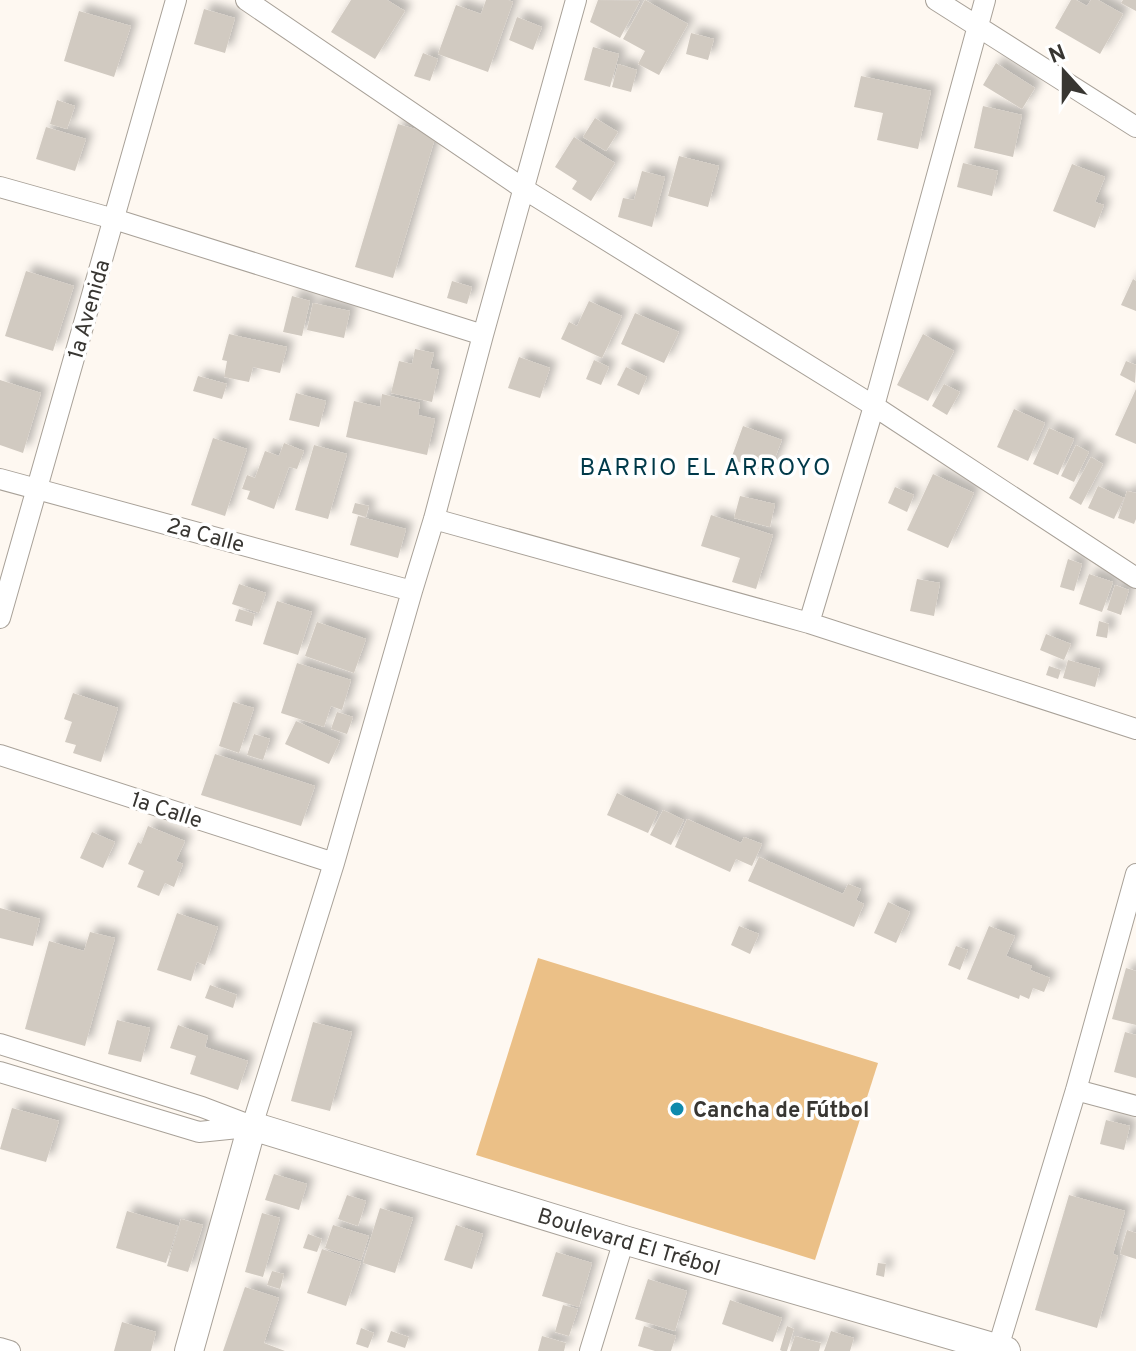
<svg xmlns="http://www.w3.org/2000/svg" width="1136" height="1351" viewBox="0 0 1136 1351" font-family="Overpass,sans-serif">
<defs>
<filter id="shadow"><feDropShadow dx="7" dy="-7" stdDeviation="4" flood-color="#0004"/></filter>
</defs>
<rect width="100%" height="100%" fill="#fef8f1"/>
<path fill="#ebc087" d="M538,958L878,1063L815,1260L476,1155Z"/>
<path fill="#d1cac1" filter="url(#shadow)" d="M351,0H387L405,11L375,59L331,32Z
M486,0H508L513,2L488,72L438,54L456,5L481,14Z
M598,0L640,1L620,38L590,22Z
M645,0L688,24L659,75L638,64L645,51L623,39Z
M1071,0H1076L1087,6L1091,0H1098L1123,14L1100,54L1055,28Z
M1123,0H1136V11L1121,3Z
M204,9L235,18L225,53L194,44Z
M79,11L131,26L114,77L64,61Z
M517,17L542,27L533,50L509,40Z
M691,33L714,39L708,60L686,54Z
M593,47L619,54L610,87L584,80Z
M423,53L438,59L430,81L414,76Z
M996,63L1035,88L1022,109L983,85Z
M618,64L637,70L631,92L612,87Z
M861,76L931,91L918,149L877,140L883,113L854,107Z
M57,100L75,106L67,129L50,124Z
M983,106L1022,115L1013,157L974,148Z
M595,118L618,132L606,151L583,137Z
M398,124L436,135L393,278L355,267Z
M46,127L86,139L75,171L36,159Z
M574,137L615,163L591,201L572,189L577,181L555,167Z
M679,156L719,166L708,207L668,196Z
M963,163L998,171L992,196L957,187Z
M1072,164L1105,177L1095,202L1104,205L1095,228L1053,211Z
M642,171L665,177L652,227L618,217L623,198L634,200Z
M26,271L74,286L53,351L5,336Z
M1133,279L1136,281V311L1121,305Z
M452,281L472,287L467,304L447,298Z
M292,296L310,301L302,336L283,332Z
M589,301L622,316L602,358L561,339L569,322L577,326Z
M313,303L350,311L344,338L307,330Z
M635,313L679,332L664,363L621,344Z
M229,334L287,347L280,373L253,367L249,382L224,377L227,361L222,360Z
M923,334L954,351L928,401L897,385Z
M415,349L434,353L430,368L439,370L432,402L391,393L399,361L412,364Z
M519,357L550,368L540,398L508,388Z
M594,360L609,367L601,385L586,379Z
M1126,361L1136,365L1135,383L1120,375Z
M626,367L647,377L639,395L617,385Z
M198,376L227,384L222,399L193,391Z
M0,380L41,393L23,453L0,445Z
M944,384L960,392L947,415L932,406Z
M1136,389V444L1115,435Z
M296,393L326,401L319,427L289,420Z
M382,394L420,403L418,415L435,419L427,455L346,437L354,401L380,407Z
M1014,409L1045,423L1028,461L997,447Z
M743,426L782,440L769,473L731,459Z
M1049,428L1074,439L1058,475L1033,464Z
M213,438L247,449L225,516L191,505Z
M284,443L304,451L297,469L289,467L274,509L247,499L250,491L242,489L247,475L255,478L265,451L279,456Z
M314,445L347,454L328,519L295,510Z
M1076,445L1089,452L1074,482L1061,476Z
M1091,457L1103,464L1081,505L1069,498Z
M933,474L974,493L948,548L907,530Z
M1098,486L1124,498L1114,519L1088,508Z
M895,487L914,495L907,512L888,503Z
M1127,491L1136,493V519L1134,524L1118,518Z
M740,496L775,504L770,527L734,518Z
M355,503L369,506L366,517L352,513Z
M711,515L773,535L756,589L732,582L740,558L701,546Z
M358,516L406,529L398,558L350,545Z
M1068,559L1082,564L1074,591L1060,587Z
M1089,574L1113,582L1102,612L1079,604Z
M917,579L940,583L934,616L910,611Z
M239,584L266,593L259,613L232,604Z
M1115,585L1129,590L1121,615L1107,610Z
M277,601L312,612L298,655L263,644Z
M239,609L255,614L252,626L235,621Z
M1099,621L1109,624L1107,638L1096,636Z
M317,622L366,639L354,673L305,656Z
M1046,634L1071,644L1064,660L1040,650Z
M1068,660L1100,669L1095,687L1063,678Z
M297,663L351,680L342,710L331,706L324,727L281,713Z
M1049,666L1061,670L1058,679L1046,675Z
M73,693L118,708L101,762L73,753L76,745L65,742L72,722L64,719Z
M233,702L254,708L239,753L219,746Z
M337,712L353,717L347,734L331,729Z
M296,721L340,741L329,764L285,744Z
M254,734L270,739L263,760L247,755Z
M215,754L315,786L301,826L201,795Z
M617,793L658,812L648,833L607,815Z
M663,810L684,820L671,845L650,835Z
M687,819L741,843L744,837L762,844L752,866L736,859L730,872L675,847Z
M148,826L185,841L176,861L183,864L174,887L165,883L159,896L137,887L144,871L128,864L138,842L141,844Z
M92,832L115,842L103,868L80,858Z
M759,857L843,894L848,884L861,889L856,900L864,904L854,927L748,881Z
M888,902L910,912L896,943L874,933Z
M0,908L40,919L33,946L0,938Z
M177,913L218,927L205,965L197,962L191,981L157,970Z
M739,926L759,934L750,954L731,945Z
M989,926L1015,936L1006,956L1032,966L1030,970L1050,978L1044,992L1033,988L1029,999L1020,995L1019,999L967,979Z
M90,932L115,938L85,1046L25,1029L49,941L84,951Z
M956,946L968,950L960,970L948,965Z
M1126,968L1136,971V1025L1112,1019Z
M210,985L237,995L233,1008L205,998Z
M117,1020L150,1028L141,1062L108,1054Z
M313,1022L352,1032L330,1111L291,1101Z
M178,1025L208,1036L205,1047L248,1061L238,1090L190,1074L196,1056L170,1048Z
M1125,1032L1136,1035V1078L1114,1072Z
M12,1108L59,1121L46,1162L0,1149Z
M1106,1120L1130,1126L1124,1150L1100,1144Z
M274,1174L307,1184L299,1210L265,1200Z
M347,1195L366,1201L358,1226L338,1219Z
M1069,1195L1125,1211L1113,1254L1118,1256L1097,1328L1035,1310Z
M380,1208L413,1218L395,1273L363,1263Z
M127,1211L178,1226L166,1263L116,1248Z
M262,1213L280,1218L263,1277L245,1272Z
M181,1219L203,1225L188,1272L167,1266Z
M333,1225L369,1236L361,1260L325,1248Z
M456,1225L483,1234L472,1269L444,1260Z
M1127,1230L1136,1233V1259L1120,1254Z
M308,1234L322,1239L317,1252L303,1248Z
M322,1249L361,1262L346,1306L307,1293Z
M556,1252L592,1263L579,1307L542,1296Z
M878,1263L886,1264L884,1277L876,1275Z
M272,1271L284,1274L280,1289L267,1285Z
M648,1279L687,1291L675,1331L635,1319Z
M245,1287L279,1298L264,1343L285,1351H223Z
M730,1300L782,1318L773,1342L722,1324Z
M563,1305L578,1309L569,1336L555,1332Z
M122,1322L156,1332L151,1351H114Z
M644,1326L676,1336L671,1351H655L638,1346Z
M787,1326L794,1329L787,1351H782L780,1350Z
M361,1328L374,1333L368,1348L356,1344Z
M391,1331L409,1337L405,1348L387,1342Z
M831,1331L854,1338L850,1351H824Z
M542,1336L566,1343L564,1351H538Z
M795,1336L821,1343L819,1351H790Z"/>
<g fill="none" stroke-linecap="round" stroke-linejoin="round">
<g stroke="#a8a198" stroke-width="22">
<path id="minor" d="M246,0L524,189L874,406L1136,578
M936,0L1136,127
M0,187L114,219L483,335
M0,479L412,591
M434,519L809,623L1136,729
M0,618L176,0
M809,623L874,406L985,0
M0,755L334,863
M0,1044L202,1107L252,1126
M0,1072L199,1132L248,1127
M1076,1090L1136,1106
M252,1126L334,863L412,591L434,519L483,335L576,0
M0,1348L10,1351
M590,1351L624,1240
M997,1351L1076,1090L1136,874"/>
</g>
<g stroke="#a8a198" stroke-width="30">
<g id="secondary">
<path id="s1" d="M189,1351L252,1126L624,1240L1006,1351"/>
</g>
</g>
<use href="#minor" stroke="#fff" stroke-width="20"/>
<use href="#secondary" stroke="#fff" stroke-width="28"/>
</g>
<circle fill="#0e8aac" stroke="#fff" stroke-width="3" cx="677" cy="1109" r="8"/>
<g text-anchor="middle" stroke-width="7" stroke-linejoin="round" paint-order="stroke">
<g font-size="22" fill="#383632" stroke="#fff">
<text transform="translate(88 309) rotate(-74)" y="8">1a Avenida</text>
<text transform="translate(206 534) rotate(15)" y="8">2a Calle</text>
<text transform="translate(167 809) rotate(18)" y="8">1a Calle</text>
<text dy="8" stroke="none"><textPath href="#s1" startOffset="628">Boulevard El Trébol</textPath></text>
</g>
<g font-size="22" font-weight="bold" fill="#383632" stroke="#fff" text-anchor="start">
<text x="693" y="1117">Cancha de Fútbol</text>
</g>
<g font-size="24" letter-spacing="2" fill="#003949" stroke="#fff">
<text x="706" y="475">BARRIO EL ARROYO</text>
</g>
</g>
<g transform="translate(1064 72) rotate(339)" stroke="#ffffff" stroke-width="6" paint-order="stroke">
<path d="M0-6L14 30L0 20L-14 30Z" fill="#383632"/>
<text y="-12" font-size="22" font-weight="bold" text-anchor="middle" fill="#383632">N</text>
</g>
</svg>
